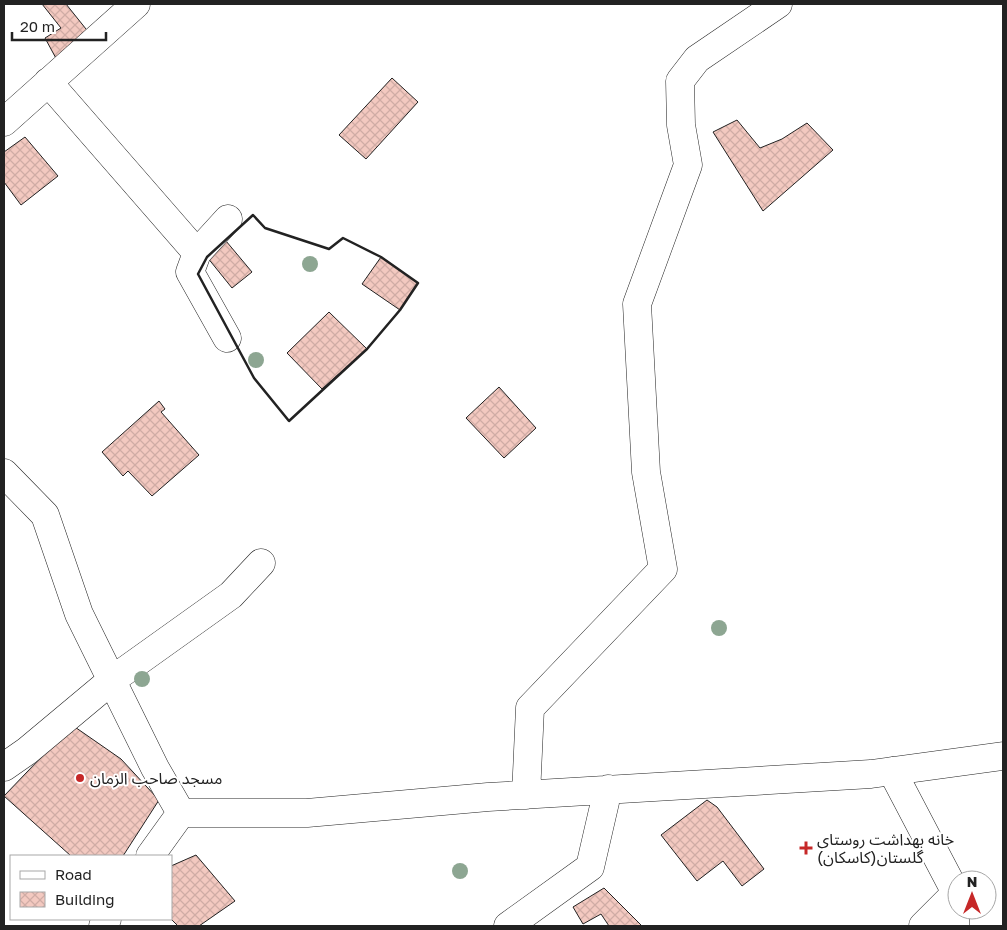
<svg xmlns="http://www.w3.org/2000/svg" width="1007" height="930" viewBox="0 0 1007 930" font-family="'Golos Text','Noto Sans Arabic',sans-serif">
<defs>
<pattern id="building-cross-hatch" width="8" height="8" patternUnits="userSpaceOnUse" patternTransform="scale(1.25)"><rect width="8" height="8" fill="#f3c9c0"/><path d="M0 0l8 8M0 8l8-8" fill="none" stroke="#d0aca5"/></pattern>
</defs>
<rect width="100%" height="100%" fill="#fff"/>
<path fill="url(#building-cross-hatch)" stroke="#222" d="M42,4H66L90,34L58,62L45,38L61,28Z
M392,78L418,102L366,159L339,135Z
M737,120L760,148L782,139L807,123L833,150L763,211L713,132Z
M25,137L58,176L21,205L4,182V152Z
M226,241L252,272L232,288L207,257Z
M381,257L418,283L400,310L362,284Z
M329,312L367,349L322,389L287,353Z
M499,387L536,428L504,458L466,418Z
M159,401L165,409L161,412L199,455L152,496L128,471L123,476L102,452Z
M72,725L121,759L159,800L123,856H71L4,796Z
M707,800L717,807L764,869L742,886L723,861L697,881L661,835Z
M196,855L235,901L199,926H178L171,919V866Z
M604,888L642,926H609L601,914L583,924L573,907Z"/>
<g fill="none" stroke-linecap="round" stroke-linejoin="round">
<g stroke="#222" stroke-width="29">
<path id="minor" d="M48,82L197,253L228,219
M4,122L136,4
M197,253L190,272L227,338
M4,473L45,515L79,614L155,768L181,813
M4,767L27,751L112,680L231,595L261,563
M892,771L956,893L955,926
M526,795L530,708L663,569L646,472L637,304L688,165L681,125L680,81L697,59L778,4
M181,813H307L488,797L871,774L1003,756
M150,856L181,813
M103,926L107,919
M508,926L590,867L608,789
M923,926L956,893"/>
</g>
<use href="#minor" stroke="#fff" stroke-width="28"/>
<path stroke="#222" stroke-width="2.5" d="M253,215L265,228L329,249L343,238L381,257L418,283L400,310L367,349L289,421L254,378L198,274L207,257Z"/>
</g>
<g fill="#8da692">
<circle cx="310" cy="264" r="8"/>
<circle cx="256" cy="360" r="8"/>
<circle cx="719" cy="628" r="8"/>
<circle cx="142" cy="679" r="8"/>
<circle cx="460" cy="871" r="8"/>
</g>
<g fill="#c62828" stroke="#fff" stroke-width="2">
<circle cx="80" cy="778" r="5"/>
<path d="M803.5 840.5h5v5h5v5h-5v5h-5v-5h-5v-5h5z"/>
</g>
<g text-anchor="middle" stroke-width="4" stroke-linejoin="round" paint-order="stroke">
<g font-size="16" fill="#222" stroke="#fff" text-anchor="start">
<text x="90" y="784">مسجد صاحب الزمان</text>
<text x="817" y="845">خانه بهداشت روستای<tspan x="817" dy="18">گلستان(کاسکان)</tspan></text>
</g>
</g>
<rect width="1007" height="930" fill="none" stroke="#222222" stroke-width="10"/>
<rect x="10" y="855" width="162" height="65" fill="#ffffff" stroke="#a7a7a7"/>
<rect x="20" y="871" width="25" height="8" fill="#ffffff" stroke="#a7a7a7"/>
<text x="55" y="880" font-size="15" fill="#222222">Road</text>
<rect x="20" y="892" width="25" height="15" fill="url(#building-cross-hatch)" stroke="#a7a7a7"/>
<text x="55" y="905" font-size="15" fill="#222222">Building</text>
<g transform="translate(972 895)"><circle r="24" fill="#ffffff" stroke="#a7a7a7"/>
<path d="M0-4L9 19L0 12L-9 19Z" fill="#c62828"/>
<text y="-8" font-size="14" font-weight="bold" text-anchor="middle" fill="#222222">N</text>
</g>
<path d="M12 32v8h94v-8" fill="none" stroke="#222222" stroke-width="2.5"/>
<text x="20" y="32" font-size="15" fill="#222222" stroke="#ffffff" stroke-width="4" paint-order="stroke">20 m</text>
</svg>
